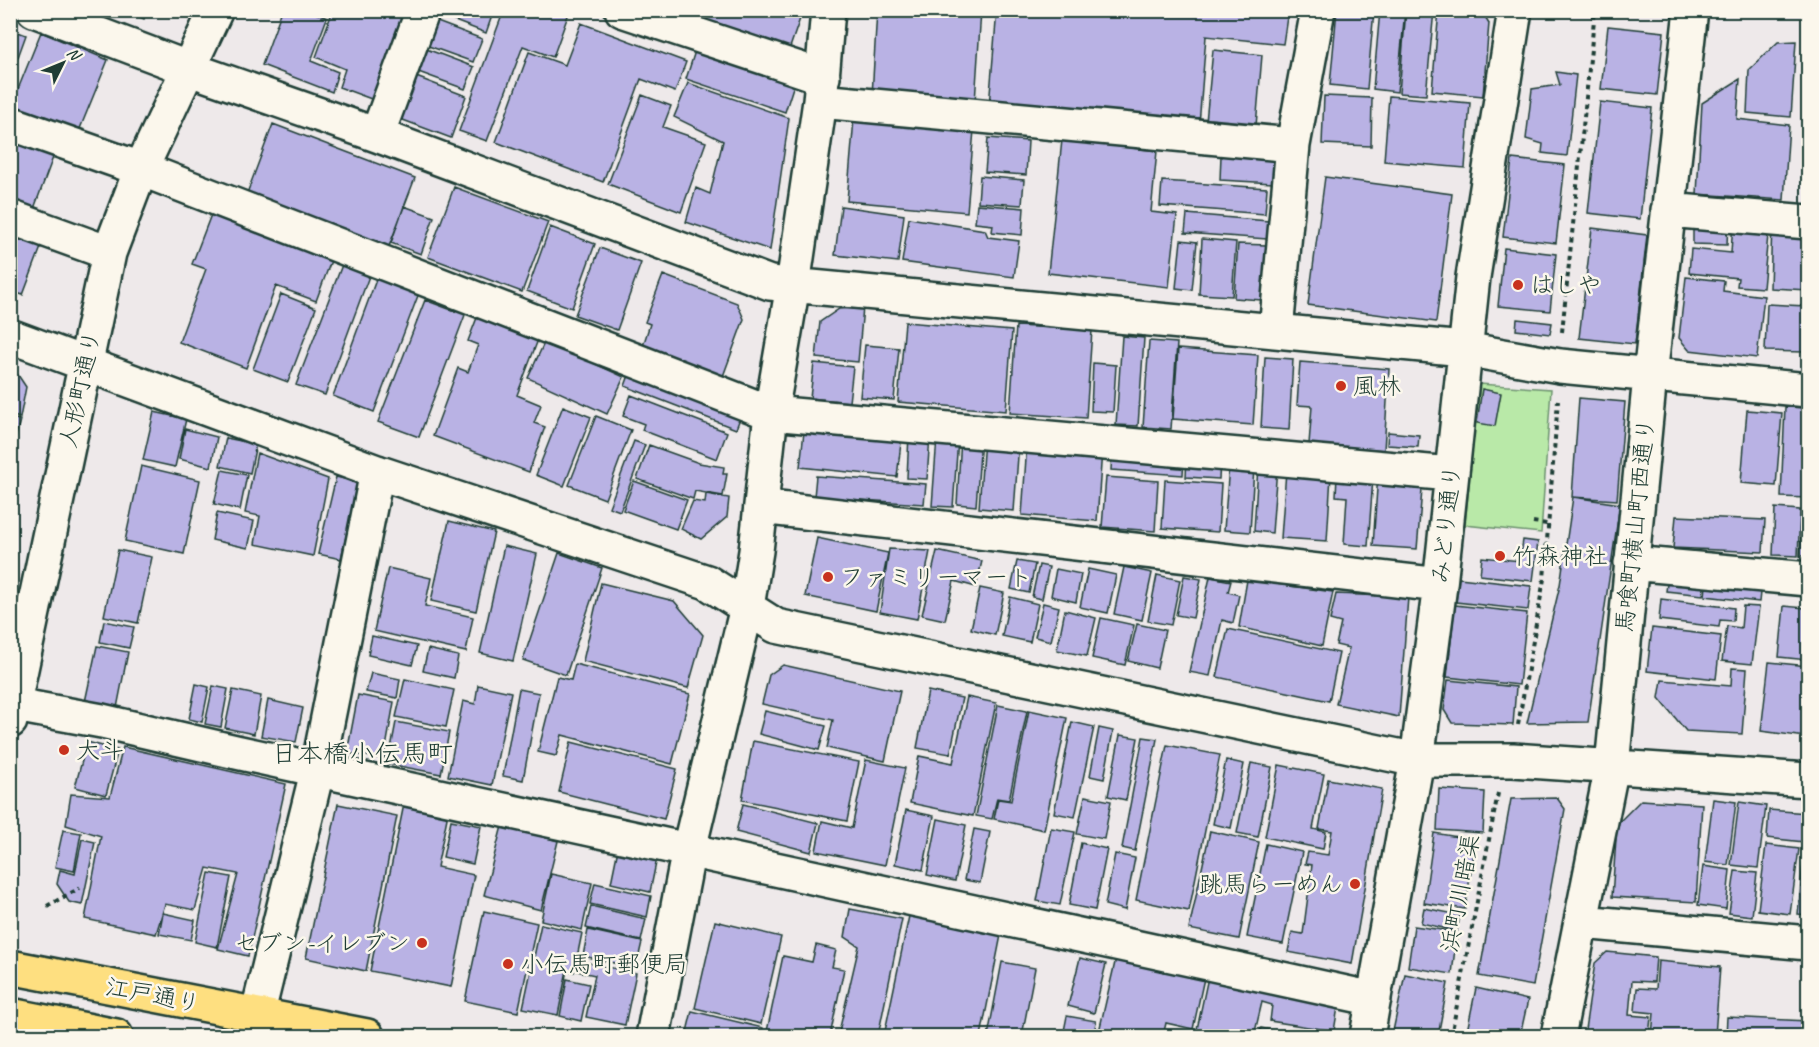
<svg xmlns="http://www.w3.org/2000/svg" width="1819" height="1047" viewBox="0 0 1819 1047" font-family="Caveat,'Klee One',sans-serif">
<rect width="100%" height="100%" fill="#eee9ea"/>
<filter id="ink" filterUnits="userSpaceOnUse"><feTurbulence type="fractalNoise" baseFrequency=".0167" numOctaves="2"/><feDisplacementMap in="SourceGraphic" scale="12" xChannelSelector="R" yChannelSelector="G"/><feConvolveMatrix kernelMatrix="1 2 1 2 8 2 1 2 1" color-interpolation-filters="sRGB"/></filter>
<g filter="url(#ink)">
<path fill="#b9e9a8" stroke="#6c936e" stroke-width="1.5" d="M1479,384L1551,389L1541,533L1465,525Z"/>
<path fill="#b9b2e4" stroke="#1f3d34" stroke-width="1.5" d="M123,10H147L144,19Z
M282,10H308L327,18L311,61L338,72L332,92L262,65Z
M333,10H381L404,19L374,100L339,87L345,69L316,57Z
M435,10H494L486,33L434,13Z
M504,10H570L553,57L523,46L487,141L459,131Z
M653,10H704L699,26Z
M710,10H803L787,56L704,27Z
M877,10H981L975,102L872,96Z
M997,10H1288L1283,44L1206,36L1199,125L989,106Z
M1337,10H1374L1367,89L1330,85Z
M1380,10H1405L1397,92L1373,89Z
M1406,10H1434L1426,95L1399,93Z
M1439,10H1481L1489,23L1483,96L1432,91Z
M432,20L482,39L473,62L423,44Z
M581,23L686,62L675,92L641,79L603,182L496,142L529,52L565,65Z
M1608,26L1664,32L1657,95L1601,89Z
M10,29L26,35L10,79Z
M41,32L108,60L77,136L10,109Z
M1796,41L1791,117L1747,113L1749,70L1778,42Z
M421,47L474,67L465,89L413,70Z
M696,48L795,81L785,112L686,79Z
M1213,50L1262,55L1256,126L1206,122Z
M1556,72L1576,75L1567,156L1542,153L1543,144L1526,139L1532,89L1560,85Z
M411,75L466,96L451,138L395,117Z
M1740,79L1737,119L1789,125L1784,200L1697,194L1702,103Z
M688,83L789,118L770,250L686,222L696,188L710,194L723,141L674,117Z
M642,95L671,106L663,127L706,142L681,212L608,184Z
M1324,96L1372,98L1371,146L1322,144Z
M1389,96L1470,103L1465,168L1384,161Z
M1600,102L1652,108L1640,219L1588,213Z
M854,119L974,130L967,212L847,201Z
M273,124L415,178L388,249L246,196Z
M10,136L55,152L32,214L10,206Z
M988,138L1028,141L1026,175L985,172Z
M1062,140L1157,151L1151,212L1177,215L1169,287L1048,273Z
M1221,155L1274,159L1273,183L1220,180Z
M1512,159L1565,165L1556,243L1503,237Z
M980,176L1024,180L1022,205L978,202Z
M1325,177L1452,194L1436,322L1308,305Z
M1162,181L1267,188L1265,214L1160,206Z
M454,187L548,222L522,292L428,257Z
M977,204L1024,208L1022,235L992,232L993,225L975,223Z
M404,206L434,217L421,254L391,243Z
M841,206L904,215L898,262L835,255Z
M212,212L332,258L316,301L276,286L246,368L179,342L206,269L192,264Z
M1187,214L1268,221L1267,239L1185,233Z
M1693,217L1728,219L1727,245L1693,244Z
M909,218L985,230L988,237L1019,241L1014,277L902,262Z
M1733,221L1769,224L1763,288L1737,286L1738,278L1689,273L1691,249L1731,253Z
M1772,223L1808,225V290L1770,288Z
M550,227L595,244L572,308L527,291Z
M1592,228L1647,235L1635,344L1579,338Z
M10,230L43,242L23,295L10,291Z
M1202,239L1236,242L1232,296L1199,294Z
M1181,240L1197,242L1192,290L1176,288Z
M1238,244L1266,245L1262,300L1234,298Z
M600,248L641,263L617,330L575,315Z
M1504,248L1556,254L1550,311L1498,306Z
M345,257L372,268L325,395L296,385Z
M380,269L422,285L374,412L333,396Z
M663,275L737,303L744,319L722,379L642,349L650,324L645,322Z
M1686,277L1724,281L1723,291L1764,296L1757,358L1689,350L1679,338Z
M281,294L316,308L288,382L253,369Z
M425,300L465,315L419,437L378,422Z
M1767,304L1806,306L1805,352L1765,351Z
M863,307L858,362L816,358L820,322L839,309Z
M478,315L539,337L517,395L541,405L534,423L545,427L529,472L433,436L458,368L468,372L478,345L468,341Z
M1517,319L1552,323L1550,334L1516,330Z
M905,322L1012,331L1006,411L898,402Z
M1016,326L1092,330L1086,418L1010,413Z
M1122,336L1144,338L1138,426L1116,425Z
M545,341L624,377L607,414L528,378Z
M1149,341L1177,343L1171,429L1143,427Z
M865,345L899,348L894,400L860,397Z
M1178,349L1258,355L1253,425L1173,419Z
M1265,357L1293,359L1289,430L1261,428Z
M1300,362L1389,369L1384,450L1309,444L1312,406L1297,405Z
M814,363L853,367L849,402L810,398Z
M1093,363L1116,365L1113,412L1091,411Z
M632,367L743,410L736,429L625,386Z
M10,373L18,375L26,387L20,418L10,415Z
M1482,389L1501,393L1495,426L1477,423Z
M631,395L727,432L717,459L642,430L644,424L623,416Z
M1579,398L1625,402L1617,500L1572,497Z
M563,406L591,417L564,486L536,475Z
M1785,407L1808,408V498L1781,497Z
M1747,410L1782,413L1776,486L1741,483Z
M154,412L186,419L175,467L143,460Z
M596,416L631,430L605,499L569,485Z
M10,418L20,420L13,447L10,446Z
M805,423L902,434L897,477L800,467Z
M185,429L217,437L211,467L179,459Z
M1388,432L1419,435L1418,447L1387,445Z
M909,434L930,436L927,479L907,478Z
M226,438L256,444L250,473L220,466Z
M937,438L958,439L953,507L932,506Z
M961,438L981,439L976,506L957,504Z
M984,439L1019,442L1014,511L979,508Z
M634,441L645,445L620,511L609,507Z
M1027,444L1102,450L1097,521L1022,515Z
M649,445L699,463L724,467L723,474H727L723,496L695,491L693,499L637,479Z
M1112,452L1184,457L1183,475L1111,470Z
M257,453L328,479L313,556L255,544L260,516L245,513Z
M1187,457L1220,460L1219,479L1186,477Z
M1229,465L1254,467L1250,532L1224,530Z
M141,466L200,480L184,554L125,541Z
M1258,466L1277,467L1272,533L1254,531Z
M222,470L247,475L240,510L214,504Z
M1286,471L1331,475L1327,541L1281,538Z
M1378,474L1423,478L1417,549L1373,546Z
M816,476L926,484L924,504L814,497Z
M1337,476L1373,478L1368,546L1344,544L1347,497L1336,496Z
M336,477L358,482L341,559L318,554Z
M1106,477L1158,481L1155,531L1102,527Z
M1165,480L1221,484L1218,532L1162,528Z
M634,481L687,500L676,529L623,510Z
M706,494L729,498L727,517L701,539L681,529L693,501L705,503Z
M1573,497L1620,504L1588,722L1527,723L1560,585Z
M1775,508L1800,510L1798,556L1773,555Z
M1802,511L1808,512V556H1800Z
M217,513L254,521L248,548L212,540Z
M1676,516L1765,520L1763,552L1673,548Z
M449,521L494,532L476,611L431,601Z
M817,538L888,553L876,611L805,596Z
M1523,540L1538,542L1533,581L1480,575L1482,557L1520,561Z
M504,546L537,554L513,661L480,653Z
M889,549L930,551L917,619L880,612Z
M118,550L152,557L138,623L104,616Z
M937,551L982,561L976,587L954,581L945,620L922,615Z
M559,553L602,568L566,675L523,660Z
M1017,561L1035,564L1029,593L1011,589Z
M1039,565L1049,567L1042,599L1032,597Z
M1124,567L1152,573L1142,620L1114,614Z
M388,568L431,578L425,606L473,617L466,652L374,631Z
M1056,569L1081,574L1076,602L1051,596Z
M1088,569L1116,575L1108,613L1080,607Z
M1157,575L1180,580L1171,625L1148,621Z
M1184,576L1201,579L1193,618L1176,615Z
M1707,576L1761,583L1759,602L1705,596Z
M1210,577L1231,581L1228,592L1239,595L1233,623L1222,620L1210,676L1189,672Z
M1668,577L1705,581L1703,595L1666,591Z
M1459,578L1531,586L1528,610L1456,602Z
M1247,580L1333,592L1322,646L1239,627Z
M601,583L674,601L703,635L688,688L583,661Z
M980,588L1004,593L995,635L971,629Z
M1806,593L1808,660L1779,657L1784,606L1805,608Z
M1336,594L1408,597L1399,717L1336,704L1349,648L1336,645L1341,623L1330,620Z
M1010,597L1038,604L1030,642L1002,636Z
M1661,599L1734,608L1733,621L1720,620L1719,627L1659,620Z
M1043,603L1059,607L1051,641L1035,637Z
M1455,605L1527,613L1519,685L1447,677Z
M1743,606L1759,607L1752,664L1722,661L1727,626L1741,628Z
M1065,610L1096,618L1087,656L1057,650Z
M1101,618L1134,625L1125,665L1092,658Z
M104,621L134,627L129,648L100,642Z
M1137,624L1165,630L1157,668L1128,661Z
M1652,628L1721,636L1716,679L1647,671Z
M1228,629L1339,653L1329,701L1217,677Z
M372,636L417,646L412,665L368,655Z
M97,646L128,652L117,708L85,702Z
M428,649L458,656L454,678L423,671Z
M1769,662L1808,666L1805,737L1761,731Z
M575,664L690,694L672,764L562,735L556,756L538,752L557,677L571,680Z
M783,665L900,691L885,761L827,748L833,720L762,704L769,675Z
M1732,668L1747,669L1742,734L1686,731L1659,698L1662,680L1731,686Z
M371,673L400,679L397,698L366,692Z
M405,679L454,690L446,727L396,717Z
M1448,680L1516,687L1513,725L1452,723L1444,710Z
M196,684L209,687L202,722L189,719Z
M478,685L511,692L492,785L448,776L463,701L475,704Z
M213,686L228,689L221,727L205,724Z
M519,689L539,693L523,780L503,776Z
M233,690L261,696L254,734L225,728Z
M928,691L962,698L950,754L917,748Z
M358,695L394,702L384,759L347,753Z
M967,697L996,703L973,816L910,803L919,756L953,763Z
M268,700L303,708L296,742L261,736Z
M998,705L1027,711L1009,800L997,798L992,819L976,816Z
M1029,710L1067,718L1044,830L994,819L998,799L1011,801Z
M765,711L826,726L819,750L759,734Z
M396,722L449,732L441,774L388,764Z
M1072,722L1094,727L1075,817L1054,813Z
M1099,728L1113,731L1104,779L1090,776Z
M1120,735L1138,738L1126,800L1108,796Z
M1143,737L1157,739L1135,851L1122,848Z
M753,741L859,762L847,821L742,800Z
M87,742L118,750L106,795L75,787Z
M571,742L677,769L664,819L559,792Z
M1167,745L1220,755L1189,911L1136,900Z
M123,747L286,784L248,956L218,949L238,874L207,868L195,910L165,904L156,934L85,919L101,836L66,825L71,794L110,797Z
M866,760L905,768L885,865L816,851L822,821L852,828Z
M1226,760L1244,764L1231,828L1213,824Z
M1251,763L1272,767L1258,837L1237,833Z
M1279,765L1324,774L1313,829L1326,832L1323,849L1265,837Z
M1328,779L1382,789L1352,964L1288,952L1292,932L1303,934L1312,865L1305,864L1308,852L1328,855L1332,831L1319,829Z
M1439,789L1485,792L1483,833L1437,830Z
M1085,796L1111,801L1104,839L1077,834Z
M1557,798L1565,809L1533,986L1479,976L1511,799Z
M1713,799L1736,802L1728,865L1705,862Z
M1641,800L1702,804L1696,902L1612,897L1617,824Z
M1739,802L1766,806L1758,868L1731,865Z
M338,804L397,816L366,971L306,958Z
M404,804L448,813L437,867L474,875L451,987L370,971Z
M743,804L818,823L811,852L736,832Z
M906,810L934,816L923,870L895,864Z
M1769,810L1808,813V855H1802L1804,842L1767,838Z
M938,819L966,825L955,881L927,875Z
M451,820L481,826L473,864L443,857Z
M502,826L558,841L541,910L484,895Z
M1051,828L1075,832L1060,905L1037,901Z
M974,829L990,832L980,883L964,880Z
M63,830L81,833L74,871L55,867Z
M1210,831L1259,842L1239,939L1189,929Z
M1434,833L1476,840L1465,909L1424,903Z
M82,839L95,842L82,905L69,902L57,884L60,870L75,874Z
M1081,843L1107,849L1095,910L1069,905Z
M1266,844L1302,852L1283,944L1247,937Z
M1766,845L1799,849L1790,914L1758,910Z
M618,849L657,858L650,892L611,883Z
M1115,854L1135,858L1125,910L1105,905Z
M1803,863L1808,864V915L1798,914Z
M1703,866L1730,870L1726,909L1698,905Z
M1735,871L1757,873L1752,916L1729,913Z
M209,873L231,877L217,947L195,942Z
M551,874L592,883L582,930L541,920Z
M595,883L651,896L647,917L590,904Z
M591,906L646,919L641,941L586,928Z
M1424,908L1460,915L1457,931L1421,923Z
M850,909L902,919L878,1036H838L859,946L845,937Z
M484,911L537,923L518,1012L465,1001Z
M163,913L195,920L191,940L159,934Z
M909,916L1001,935L981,1036H884Z
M715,921L781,937L761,1024L695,1008Z
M541,924L582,933L574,972L567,970L558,1015L523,1008Z
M1414,926L1457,932L1452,974L1408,967Z
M588,930L642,942L636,968L583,956Z
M816,945L836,950L832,967L844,969L830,1036H766L783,956L812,962Z
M1607,952L1656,957L1654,982L1632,981L1629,1015L1651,1017L1649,1036H1584L1595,963Z
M1080,958L1106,964L1094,1013L1068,1006Z
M1116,958L1204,978L1193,1029L1166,1023L1163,1036H1098Z
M579,961L636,973L625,1025L586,1017L595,975L577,971Z
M1658,961L1720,967L1715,1036H1652L1654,1013L1635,1011L1637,988L1656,989Z
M1002,962L1035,968L1022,1036H988Z
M1405,974L1448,983L1438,1036H1392Z
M1208,977L1339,1001L1334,1031L1270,1021L1272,1005L1262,1002L1254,1036H1180L1181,1031L1196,1034Z
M567,979L589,984L581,1021L560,1016Z
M1476,988L1528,1000L1520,1036H1466Z
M692,1011L763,1028L761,1036H686Z
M1067,1016L1096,1021L1094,1036H1063Z
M1727,1017L1808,1021V1036H1726Z
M1261,1028L1300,1036H1259Z"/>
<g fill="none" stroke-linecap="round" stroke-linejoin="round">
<g stroke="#1f3d34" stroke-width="38">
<path id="minor" d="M34,10L187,68L377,135L770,283L1464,349L1560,366L1808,390
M622,10L823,77
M820,101L1293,145
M10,123L141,169L771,413L1451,474
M377,135L423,10
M1668,210L1808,222
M10,217L109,253
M1276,331L1293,145L1318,10
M10,336L377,472L707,582L776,626L1417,760H1513L1808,780
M761,507L1440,585
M1631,563L1808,579
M10,704L102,721L236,752L1374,999
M10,721L109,253L141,169L216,10
M1582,922L1808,943
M257,1016L318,768L377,472
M653,1036L689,849L747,607L756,551L771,413L793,285L820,101L828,10
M1367,1036L1417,760L1440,585L1473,277L1515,10
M1558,1036L1612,766L1650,376L1691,10"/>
</g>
<g stroke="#1f3d34" stroke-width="38">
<path id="highway" d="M10,967L367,1036
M10,1015L116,1036"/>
</g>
<path stroke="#1f3d34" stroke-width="4" stroke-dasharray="4.5 4.5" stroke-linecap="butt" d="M1562,332L1595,10
M1533,522L1547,524
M1518,725L1544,579L1558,400
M47,906L80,888
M1451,1036L1498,793"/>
<use href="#minor" stroke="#fbf7ec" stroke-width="33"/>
<use href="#highway" stroke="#fedf80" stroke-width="33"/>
</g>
</g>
<g fill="#c8321e" stroke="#fbf7ec" stroke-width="2">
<circle cx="1518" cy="285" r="6"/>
<circle cx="1341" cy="386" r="6"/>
<circle cx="1500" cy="556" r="6"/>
<circle cx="828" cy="577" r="6"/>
<circle cx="64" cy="750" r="6"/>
<circle cx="1355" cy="884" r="6"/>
<circle cx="422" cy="943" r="6"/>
<circle cx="508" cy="964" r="6"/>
</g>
<g text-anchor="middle" stroke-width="5" stroke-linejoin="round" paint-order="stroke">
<g font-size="24" fill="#1f3d34" stroke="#fbf7ec" text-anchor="start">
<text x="1530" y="293">はしや</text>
<text x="1353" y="394">風林</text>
<text x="1512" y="564">竹森神社</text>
<text x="840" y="585">ファミリーマート</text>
<text x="76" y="758">大斗</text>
<text x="1343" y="892" text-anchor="end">跳馬らーめん</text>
<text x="410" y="951" text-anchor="end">セブン-イレブン</text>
<text x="520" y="972">小伝馬町郵便局</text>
</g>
<g font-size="24" fill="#1f3d34" stroke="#fbf7ec">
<text transform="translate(80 389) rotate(-78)" y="8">人形町通り</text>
<text transform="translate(1446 524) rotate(-84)" y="8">みどり通り</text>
<text transform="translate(1635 525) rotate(-84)" y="8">馬喰町横山町西通り</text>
<text transform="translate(1460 893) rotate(-79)" y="8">浜町川暗渠</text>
<text transform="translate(153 995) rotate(11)" y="8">江戸通り</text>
</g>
<g font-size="26" fill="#1f3d34" stroke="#fbf7ec">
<text x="362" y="762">日本橋小伝馬町</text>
</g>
</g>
<rect width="1819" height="1047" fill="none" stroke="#fbf7ec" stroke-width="36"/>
<rect x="18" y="18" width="1783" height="1011" fill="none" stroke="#1f3d34" stroke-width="2" filter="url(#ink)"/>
<g transform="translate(63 63) rotate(47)" stroke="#fbf7ec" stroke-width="4.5" paint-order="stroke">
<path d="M0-4.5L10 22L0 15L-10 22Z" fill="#1f3d34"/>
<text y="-9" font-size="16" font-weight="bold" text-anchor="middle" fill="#1f3d34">N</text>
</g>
</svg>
